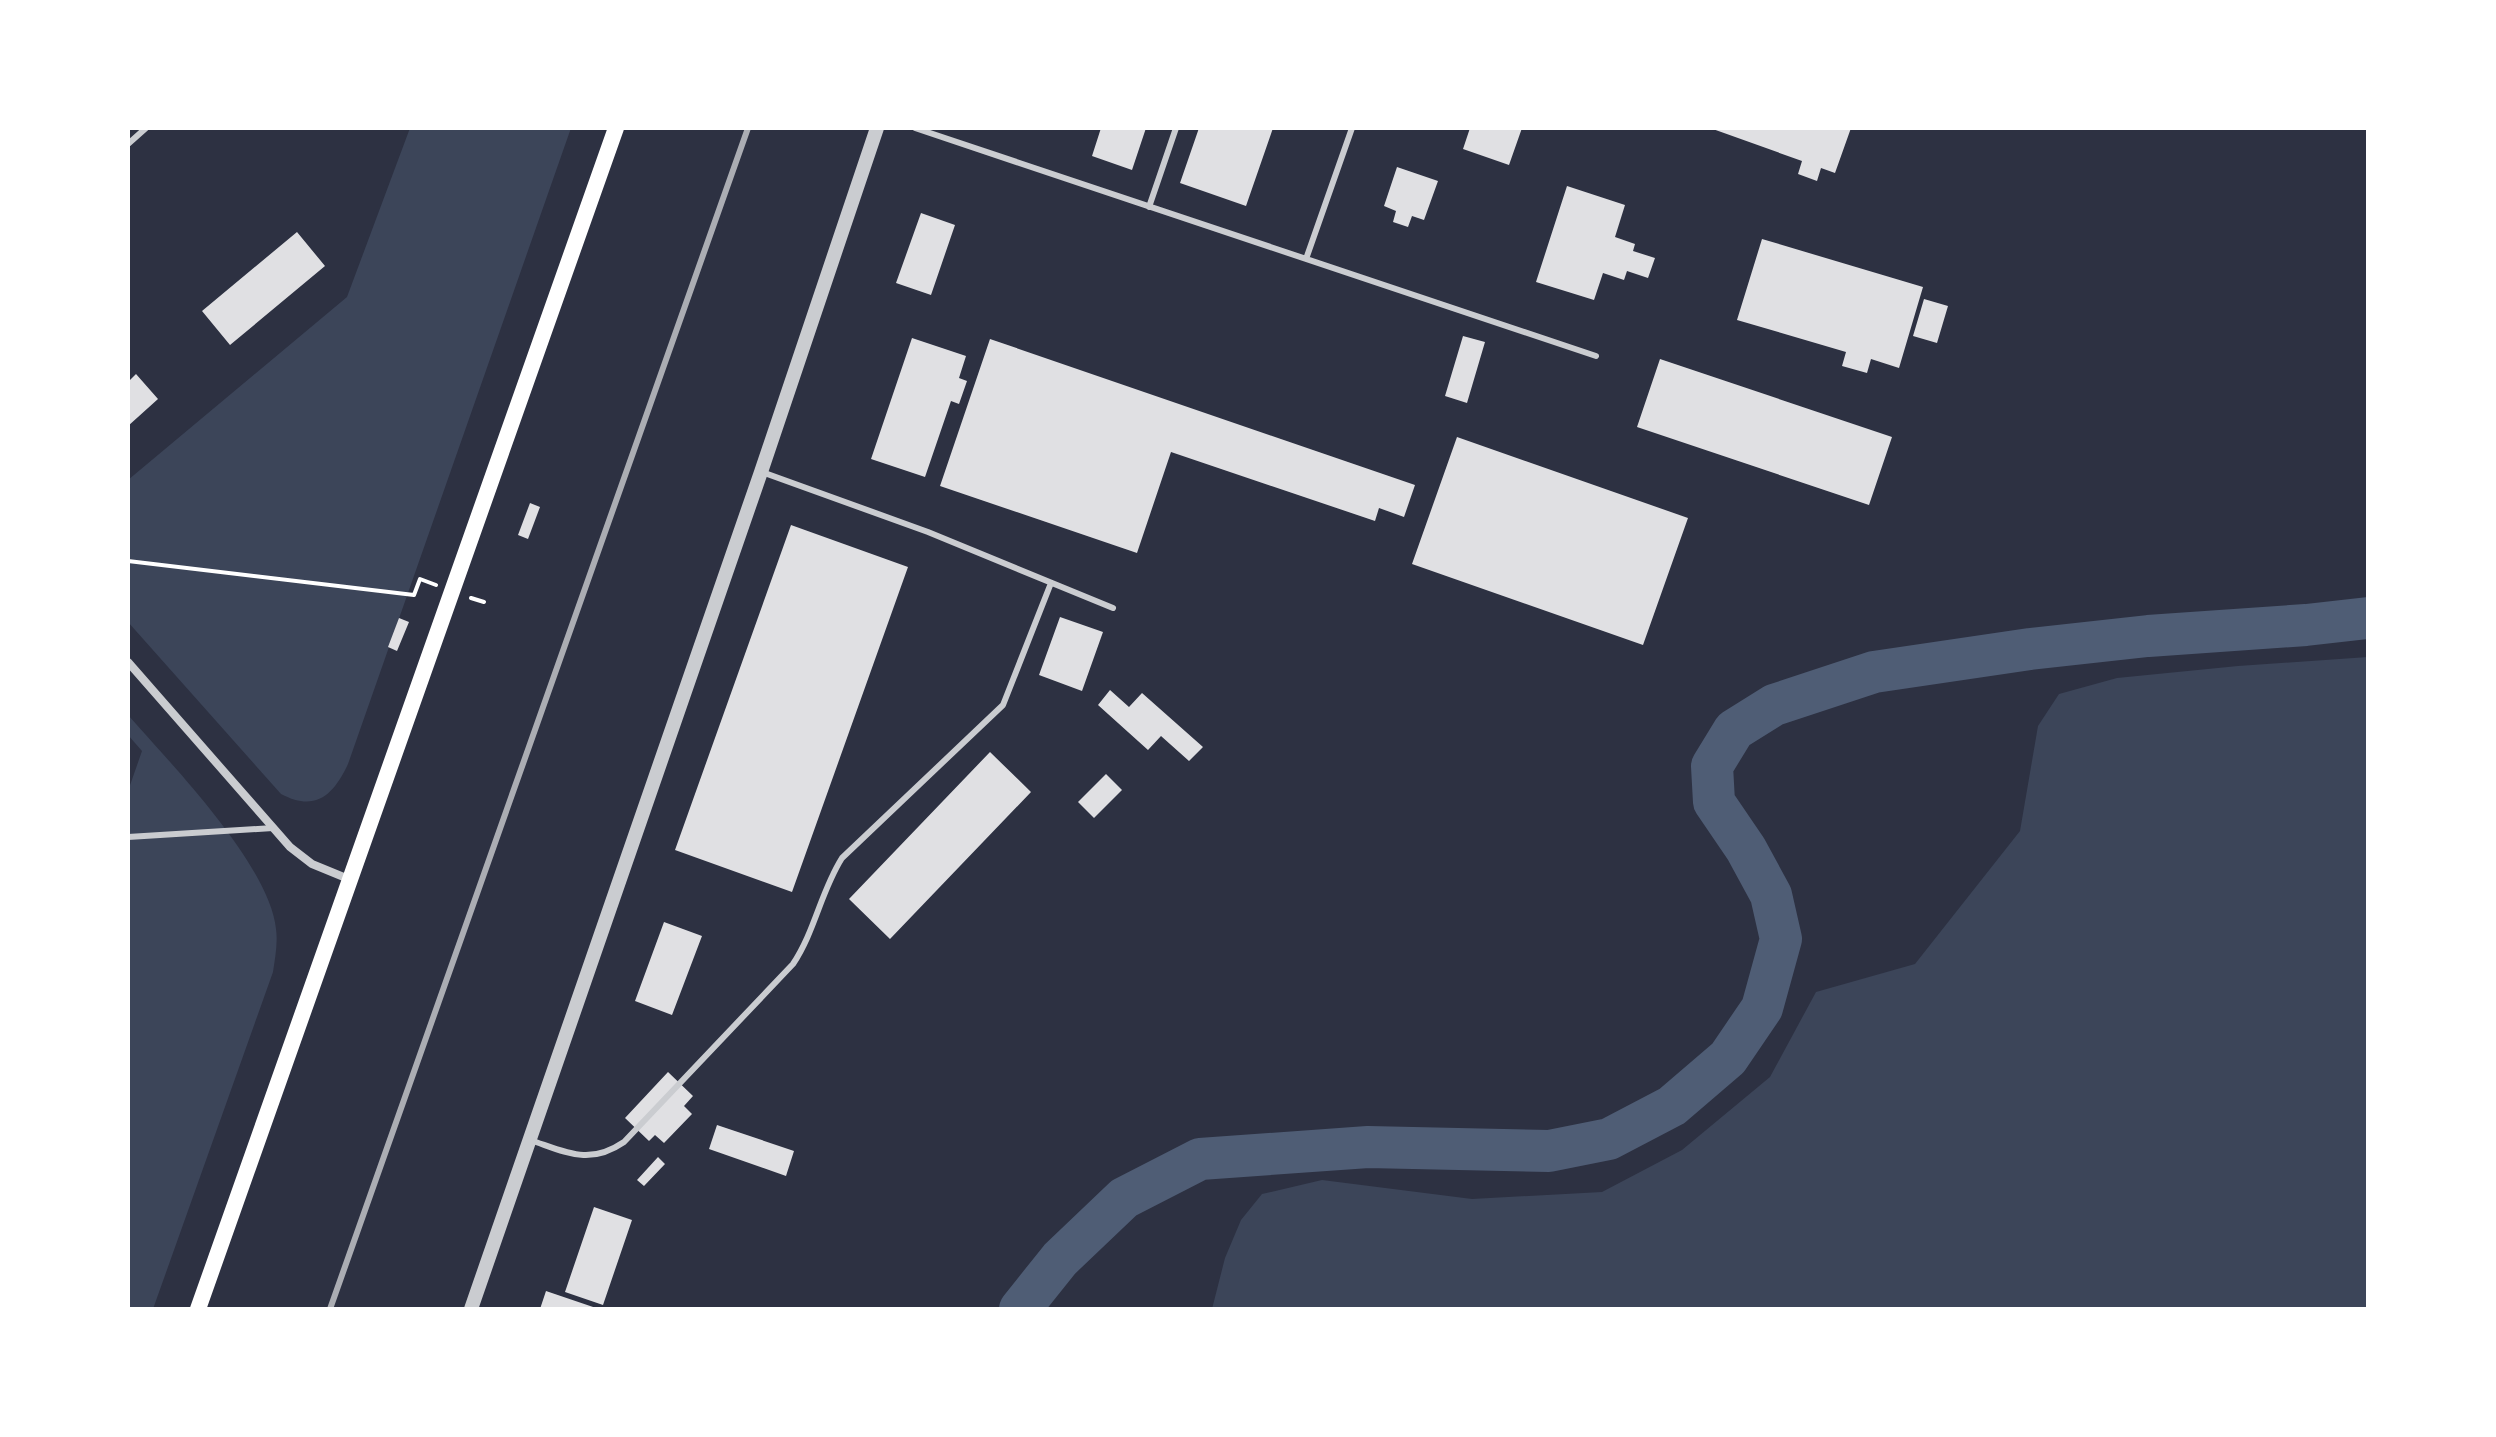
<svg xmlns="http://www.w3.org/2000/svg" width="2496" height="1437" viewBox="0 0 2496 1437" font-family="Roboto,sans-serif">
<rect width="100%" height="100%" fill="#2d3142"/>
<path fill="#3c4559" d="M410,128H571L348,764C333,796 315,812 281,794L128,622V480L347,297Z
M2368,657V1309H1212L1225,1258L1241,1220L1262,1194L1322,1180L1472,1199L1602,1192L1682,1150L1770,1077L1816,992L1915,964L2020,831L2038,726L2059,694L2117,678L2238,666Z
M128,715C171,764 269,864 276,929C278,943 275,958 273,972L153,1309H128V791L142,751L128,735Z"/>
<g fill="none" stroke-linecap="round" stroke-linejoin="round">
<path stroke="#4f5d75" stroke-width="42" d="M1020,1309L1060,1259L1124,1198L1200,1159L1368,1147L1549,1151L1609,1139L1672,1106L1728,1058L1762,1008L1781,939L1771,895L1746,849L1714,802L1712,766L1734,730L1774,705L1874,672L2030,649L2148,636L2306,625L2368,618"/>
</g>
<path fill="#e0e0e3" d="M1101,128H1146L1132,170L1092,156Z
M1199,128H1273L1246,206L1180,183Z
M1470,128H1522L1509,165L1463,149Z
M1710,128H1851L1835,173L1821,168L1817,181L1798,174L1802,161Z
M1397,167L1438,181L1424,220L1412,216L1408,227L1393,222L1396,211L1384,206Z
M1567,186L1625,205L1615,237L1635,244L1633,251L1655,258L1648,278L1627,271L1624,280L1603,273L1594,300L1536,282Z
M921,213L955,225L931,295L896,283Z
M297,232L325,266L230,345L202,311Z
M1762,239L1923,287L1899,368L1871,359L1867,373L1842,366L1846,352L1737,320Z
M1924,299L1948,306L1937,343L1913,336Z
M1463,336L1485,342L1467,403L1445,396Z
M912,338L966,356L959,378L967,381L959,404L951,401L925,477L871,459Z
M990,339L1415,485L1404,517L1379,508L1375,521L1171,452L1137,553L940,486Z
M1660,359L1892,437L1869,505L1637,427Z
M136,374L158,399L128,426V382Z
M1457,437L1688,518L1643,645L1412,564Z
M530,503L540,507L528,539L518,535Z
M791,525L908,567L792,892L675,850Z
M1060,617L1103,632L1082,691L1039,675Z
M399,618L409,622L397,651L388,647Z
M1110,690L1129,707L1142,693L1203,747L1189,761L1161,736L1148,750L1098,705Z
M990,752L1031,792L890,939L849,899Z
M1106,774L1122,790L1094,818L1078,802Z
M664,922L702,936L672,1015L635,1001Z
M668,1072L693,1096L684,1106L692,1114L664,1143L655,1135L649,1141L625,1118Z
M717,1125L794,1151L786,1176L709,1149Z
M658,1157L665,1164L644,1186L637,1180Z
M594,1207L632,1220L603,1305L565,1292Z
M546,1291L599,1309H540Z"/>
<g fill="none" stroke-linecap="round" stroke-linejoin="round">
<path stroke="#fff" stroke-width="4" d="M128,561L414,595L420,579L436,585
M471,598L484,602"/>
<path stroke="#caccd0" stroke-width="6" d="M915,128L1596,356
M128,144L146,128
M1149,207L1176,128
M1306,259L1352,128
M762,472L928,532L1113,608
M128,837L273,828
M530,1140C566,1152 589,1166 624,1142L793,964C815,931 821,891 842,858L1003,705L1051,583"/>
<path stroke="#caccd0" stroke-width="8" d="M128,662L290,847L312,864L351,880"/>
<path stroke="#caccd0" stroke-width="14" d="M471,1309L761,472L877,128"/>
<path stroke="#fff" stroke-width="16" d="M198,1309L616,128"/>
<path stroke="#abadb3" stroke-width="6" d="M330,1309L748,128"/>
</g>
<rect width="2496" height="1437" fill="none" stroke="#ffffff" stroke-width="260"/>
</svg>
